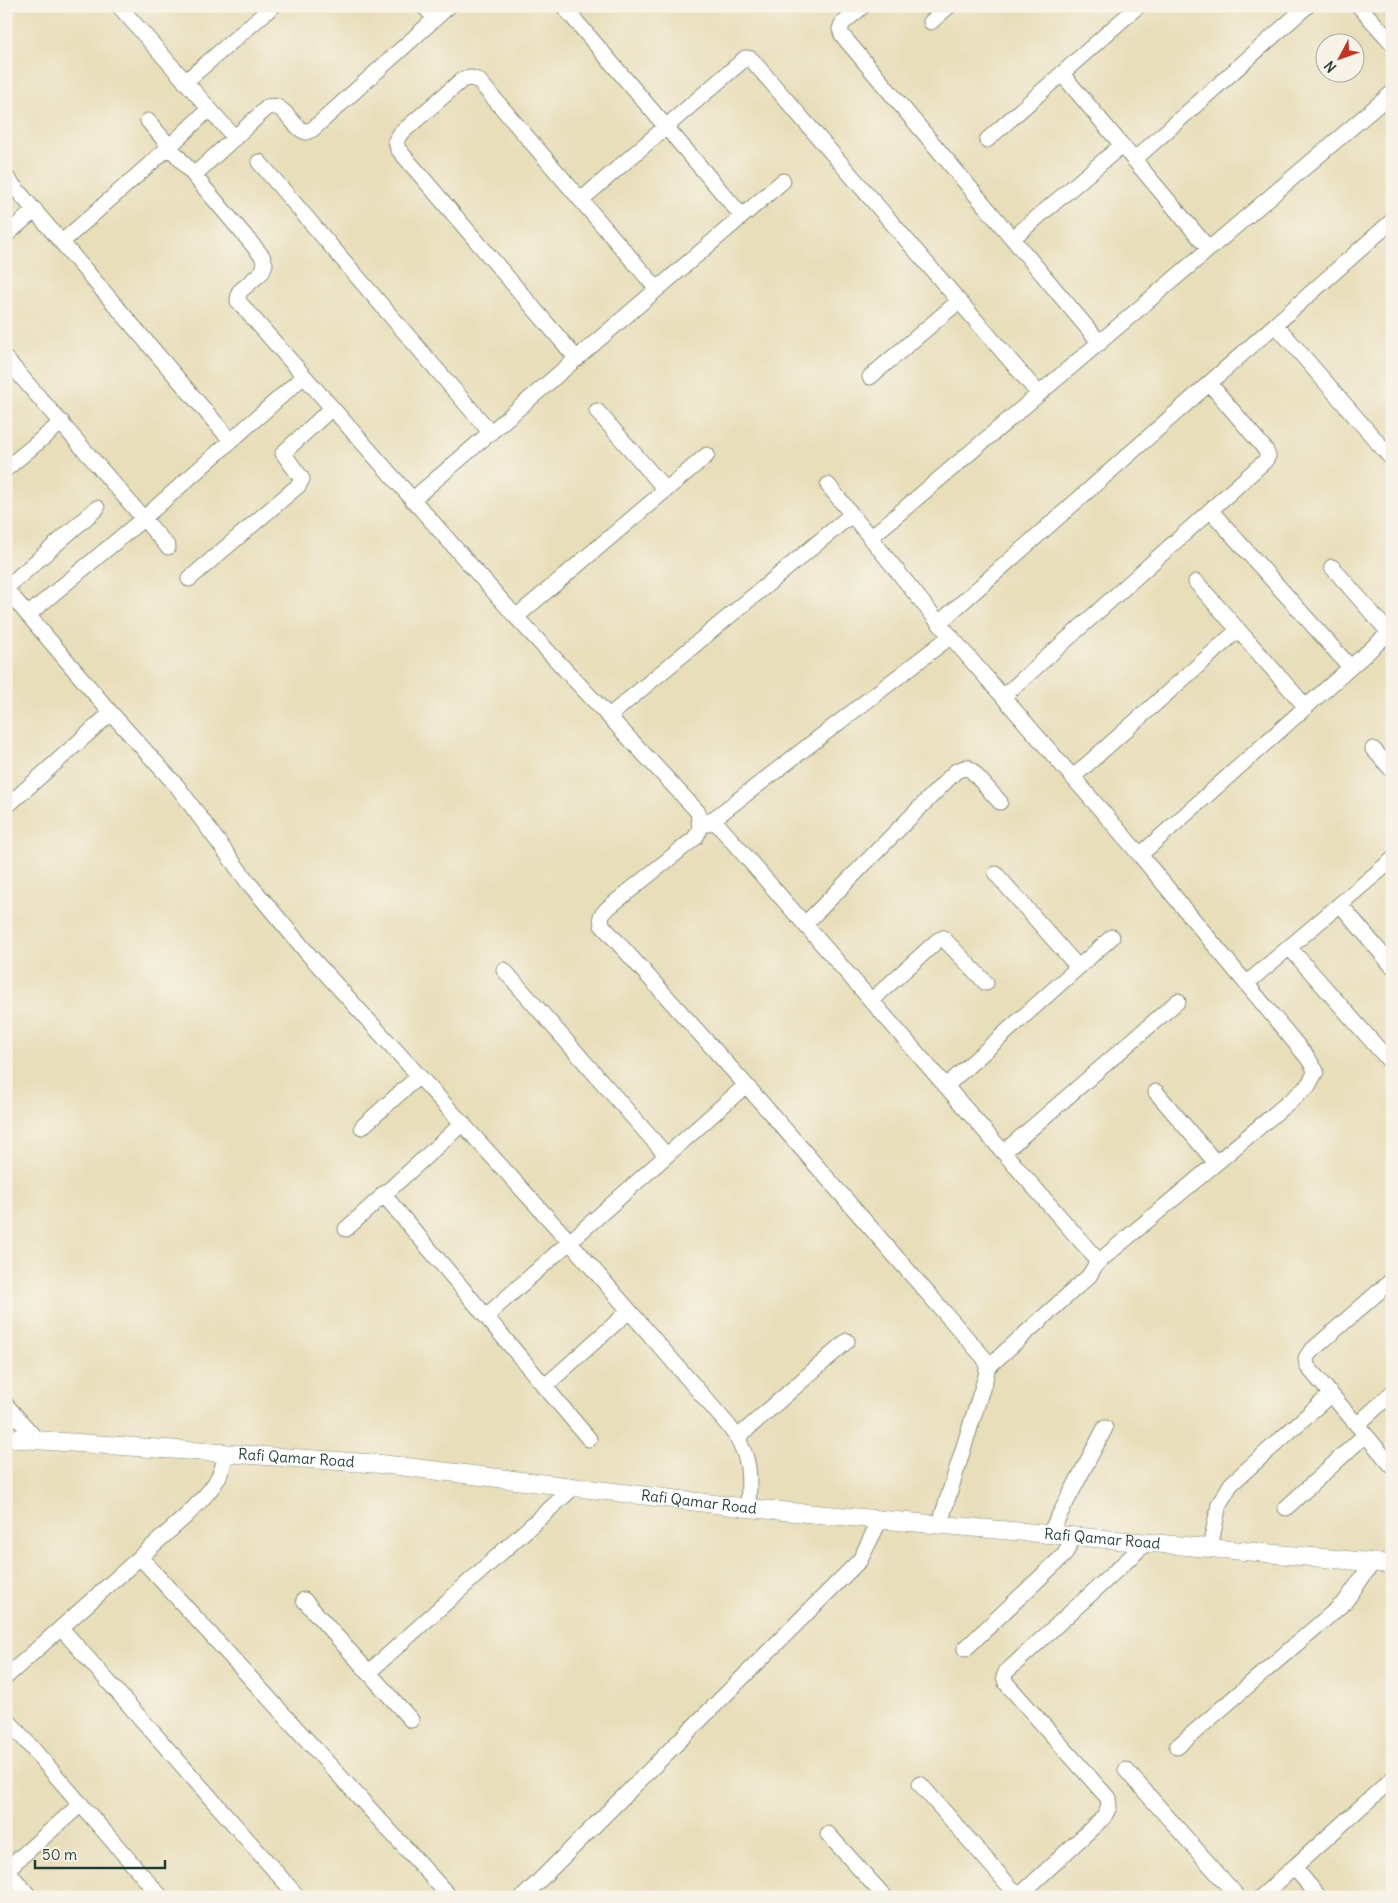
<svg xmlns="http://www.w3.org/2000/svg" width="1398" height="1903" viewBox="0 0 1398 1903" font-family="Delius,sans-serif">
<rect width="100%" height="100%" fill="#f7f3e8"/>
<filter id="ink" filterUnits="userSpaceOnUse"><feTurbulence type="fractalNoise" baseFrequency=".02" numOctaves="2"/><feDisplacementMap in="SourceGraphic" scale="10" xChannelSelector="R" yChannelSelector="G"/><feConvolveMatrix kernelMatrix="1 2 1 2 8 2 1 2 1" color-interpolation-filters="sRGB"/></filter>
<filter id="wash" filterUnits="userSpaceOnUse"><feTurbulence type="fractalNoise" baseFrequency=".0096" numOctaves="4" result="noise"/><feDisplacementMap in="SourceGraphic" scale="20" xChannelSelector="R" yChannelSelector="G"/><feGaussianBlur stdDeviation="1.12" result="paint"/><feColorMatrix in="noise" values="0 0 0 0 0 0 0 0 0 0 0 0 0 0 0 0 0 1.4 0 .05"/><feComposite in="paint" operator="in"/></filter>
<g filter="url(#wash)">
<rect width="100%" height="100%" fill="#e9deba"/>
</g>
<g filter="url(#ink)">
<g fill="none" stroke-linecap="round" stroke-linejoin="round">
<g stroke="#848e77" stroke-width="17">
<path id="minor" d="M119,6L235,138
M424,6L435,19
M563,6L742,216
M863,6L843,23L840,29L842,35L1100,343
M1359,6L1392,43
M931,22L949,6
M1062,74L1209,249
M185,82L273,6
M148,121L262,256L265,264L262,272L239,292L238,301L516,617L698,812L700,829L695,838L608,908L601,916L602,925L746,1085L985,1359L987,1368L986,1376L940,1523
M987,140L1138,6
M1134,160L1307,6
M259,162L491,433
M194,175L268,107C285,102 292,128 306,132L313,129L449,6
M6,177L231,441
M581,200L741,62L745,58L751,59L1039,394
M6,235L35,210
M1013,238L1122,145
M62,242L169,147L209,109
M1276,325L1392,459
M6,359L168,547
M577,359L398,149L396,141L400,134L463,79L472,78L479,81L657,289
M870,377L959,301
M597,411L666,490
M6,469L62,422
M828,485L939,623L1140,855L1307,1057L1316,1071L1308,1086L1097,1263
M412,500L783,181
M1211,511L1350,667
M870,538L1392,93
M1332,567L1392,636
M189,579L299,485L302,479L283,453L332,408
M1196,582L1306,707
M6,588L97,508
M6,589L111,713L177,786L247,881L309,955L569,1241L728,1425C751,1454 750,1472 748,1508
M29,614L144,518L304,376
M516,617L707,455
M939,623L1392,221
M1004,696L1265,461L1268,456L1265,449L1210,384
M609,716L851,515
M1373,749L1392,770
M1073,777L1238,630
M6,807L111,713
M713,819L1093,1255L1097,1263L1089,1276L987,1368
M707,824L951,636
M1140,855L1389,633
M996,874L1078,967
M1340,904L1392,966
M805,924L956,771L967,767L972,771L1000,802
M1289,947L1392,1064
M504,970L666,1155
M1247,983L1392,860
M872,1000L937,941L943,938L986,983
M946,1086L1112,937
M1156,1092L1216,1163
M362,1127L419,1076
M1005,1151L1178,1001
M383,1194L589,1439
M346,1229L463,1123
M1392,1280L1310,1352L1306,1358L1307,1366L1392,1466
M486,1316L746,1085
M544,1387L629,1311
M6,1405L37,1440
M1357,1425L1392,1393
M738,1437L847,1341
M1286,1508L1365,1435
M1050,1533L1105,1428
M1210,1548L1219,1504L1231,1484L1331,1394
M140,1557L450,1897
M304,1600L411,1720
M61,1628L298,1897
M965,1649L1065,1554L1074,1536
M369,1672L574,1487
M6,1677L186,1516C204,1497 224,1480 225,1453
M6,1718L161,1897
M1177,1747L1345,1602L1373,1562
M1126,1770L1238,1897
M920,1784L1019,1897
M828,1834L885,1897
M1294,1867L1319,1897
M6,1870L81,1804
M7,1870L30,1897
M1019,1896L1104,1817L1109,1807L1108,1798L1006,1683L1004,1677L1006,1672L1147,1542
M523,1897L860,1560L880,1520
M1261,1897L1392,1779"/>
</g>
<g stroke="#848e77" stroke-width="19">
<g id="tertiary">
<path id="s1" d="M6,1438L381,1464L748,1508L1392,1564"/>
</g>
</g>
<use href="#minor" stroke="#fff" stroke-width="15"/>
<use href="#tertiary" stroke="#fff" stroke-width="18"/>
</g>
</g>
<g text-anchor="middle" stroke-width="4" stroke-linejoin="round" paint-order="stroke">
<g font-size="15" fill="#1f3d34" stroke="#f7f3e8">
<text dy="5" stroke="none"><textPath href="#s1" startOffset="291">Rafi Qamar Road</textPath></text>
<text dy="5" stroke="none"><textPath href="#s1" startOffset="696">Rafi Qamar Road</textPath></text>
<text dy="5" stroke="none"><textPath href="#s1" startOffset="1101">Rafi Qamar Road</textPath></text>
</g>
</g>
<rect width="1398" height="1903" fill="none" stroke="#f7f3e8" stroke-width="25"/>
<g transform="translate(1340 58) rotate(229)"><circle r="24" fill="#f7f3e8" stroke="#a1aaa0"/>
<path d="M0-4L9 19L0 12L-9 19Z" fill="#c8321e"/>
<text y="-8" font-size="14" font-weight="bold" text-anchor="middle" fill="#1f3d34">N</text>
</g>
<path d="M35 1860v8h130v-8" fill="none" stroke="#1f3d34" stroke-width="2.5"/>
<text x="42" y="1860" font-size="15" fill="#1f3d34" stroke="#f7f3e8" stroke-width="4" paint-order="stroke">50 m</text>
</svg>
